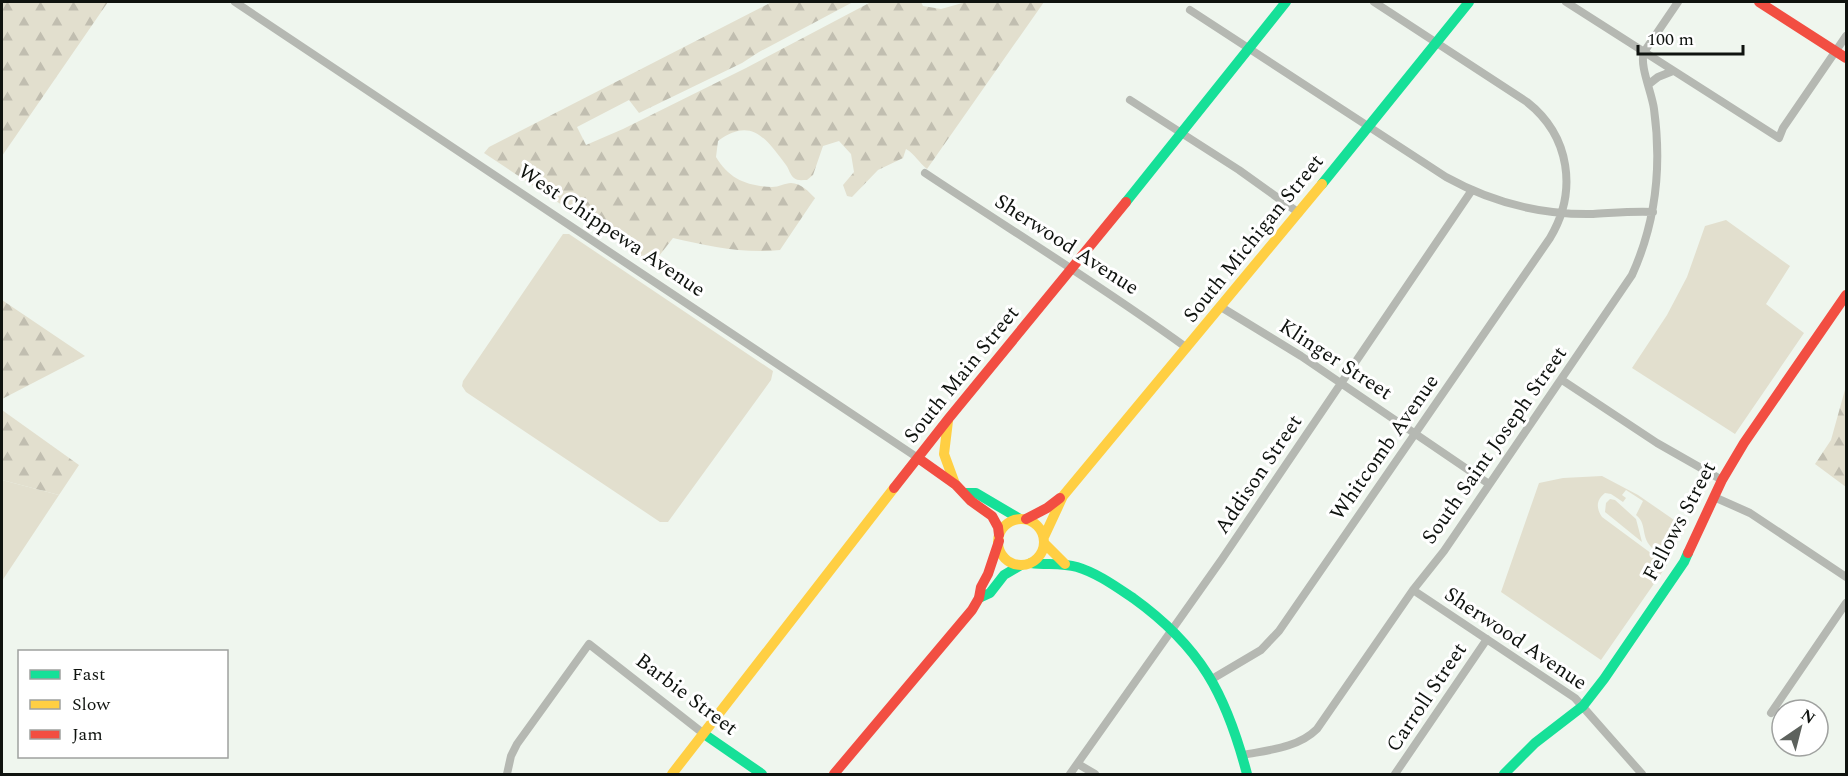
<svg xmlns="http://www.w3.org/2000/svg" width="1848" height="776" viewBox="0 0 1848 776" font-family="Spectral,serif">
<defs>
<pattern id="forest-firs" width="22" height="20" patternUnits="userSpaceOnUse" patternTransform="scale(1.5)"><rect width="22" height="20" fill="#e2dfce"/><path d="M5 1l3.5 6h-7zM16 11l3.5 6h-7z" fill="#c1beb0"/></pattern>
</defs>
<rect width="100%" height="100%" fill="#eff6ee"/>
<path fill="#e2dfce" d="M1726,220L1790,266L1766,304L1804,333L1735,434L1632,368L1667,315L1687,277L1705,226Z
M563,234H569L773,371L771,380L668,522H660L466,392L462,386L463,381Z
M1602,476L1638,495L1677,522L1657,552C1638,539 1649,525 1636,515L1643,501L1626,490L1622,495L1626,498L1623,502L1611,494L1605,493C1596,500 1596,508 1602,517L1667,565L1601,660L1501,592L1539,483L1563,478Z
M2,480L59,495L2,581Z
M1610,499L1615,500L1636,519L1642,542L1605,512L1606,503Z"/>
<path fill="url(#forest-firs)" d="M2,2H108L2,156Z
M772,2H853L759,52L742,63L639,113L629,100L577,127L586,145L623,129L746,68L871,2H921L923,6L941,9L966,2H1044L927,169C919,163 915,154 906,149L903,158L878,170L852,197L847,196L843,185L854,172L851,154L839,141L823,146L813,175L807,180C802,180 797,181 794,178C790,175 789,169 786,165C766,139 752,116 718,141L716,157C729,179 747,186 772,187C779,187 785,183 791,183C801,183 809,192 815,198L780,250C744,254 708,246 673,238L652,265L484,153L489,147Z
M2,300L85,356L2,399Z
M1846,386V487L1815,464L1831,440Z
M2,410L79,465L59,495L2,480Z"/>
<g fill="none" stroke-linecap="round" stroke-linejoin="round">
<path stroke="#b5b8b2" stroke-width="8" d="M235,2L918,458
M1566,2L1779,138L1783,128L1846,36
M1190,10L1446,177C1491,202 1542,215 1593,214C1613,213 1632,211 1653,212
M1649,84L1658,77L1673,71
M1130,100L1239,170L1299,213
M925,173C1012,231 1102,286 1187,348
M1221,307L1301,356L1489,484
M1562,380L1657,443L1722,480
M1714,497L1750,513L1846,577
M1413,590L1575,698L1642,774
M1212,679L1261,650L1279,631L1550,238C1578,191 1570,136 1527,102L1374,2
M1771,713L1846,603
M1243,755C1268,750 1298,748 1317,729L1413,590L1444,551L1632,275C1656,222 1662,167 1654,109C1652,93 1639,65 1644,52L1678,2
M1078,764L1095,774
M507,774L511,756L517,744L589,644L704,734
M1070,774L1222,559L1472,190
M1395,774L1487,639"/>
<path stroke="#16e098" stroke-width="10" d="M1322,184L1469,2
M1126,202L1286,2
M965,493H976L1020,519
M1031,563C1046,565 1062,563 1077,567C1097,573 1115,586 1133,598C1201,647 1226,694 1247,774
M979,598L990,593L1004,575L1021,565
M704,734L762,774
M1504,774L1535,743L1583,706L1604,679L1684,562L1688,553"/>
<path stroke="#ffcf43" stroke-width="10" d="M948,421L944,454L955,484
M998 542a23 23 0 1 1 46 0a23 23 0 1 1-46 0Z
M1044,537L1063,496L1322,184
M1044,543L1065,564
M672,774L894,488"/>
<path stroke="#f24e42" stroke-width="10" d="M1759,2L1846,58
M918,458L956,485L971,501L992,516L998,527L999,535
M894,488L949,418L1126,202
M1026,519L1047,508L1060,498
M1688,553L1722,480L1744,443L1846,295
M834,774L972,610L979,598L981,587L988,574L999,541"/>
</g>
<g text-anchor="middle" stroke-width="6" stroke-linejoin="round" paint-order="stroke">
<g font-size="21" fill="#0f130f" stroke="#fff">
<text transform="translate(612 230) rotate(34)" y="7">West Chippewa Avenue</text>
<text transform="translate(1253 238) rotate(-51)" y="7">South Michigan Street</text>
<text transform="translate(1067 244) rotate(33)" y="7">Sherwood Avenue</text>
<text transform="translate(1336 359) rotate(33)" y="7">Klinger Street</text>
<text transform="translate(961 374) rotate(-51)" y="7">South Main Street</text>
<text transform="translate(1494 445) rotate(-55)" y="7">South Saint Joseph Street</text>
<text transform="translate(1384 447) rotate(-55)" y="7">Whitcomb Avenue</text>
<text transform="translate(1258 474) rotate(-56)" y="7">Addison Street</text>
<text transform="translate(1679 521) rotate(-62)" y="7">Fellows Street</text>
<text transform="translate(1516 638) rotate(34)" y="7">Sherwood Avenue</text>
<text transform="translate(687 694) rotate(37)" y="7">Barbie Street</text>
<text transform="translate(1426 697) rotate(-56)" y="7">Carroll Street</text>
</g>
</g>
<rect width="1848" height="776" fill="none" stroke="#0f130f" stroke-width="6"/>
<rect x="18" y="650" width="210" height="108" fill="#ffffff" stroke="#9fa19f" stroke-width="1.5"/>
<rect x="30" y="670" width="30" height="9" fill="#16e098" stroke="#9fa19f" stroke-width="1.5"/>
<text x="72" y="680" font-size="18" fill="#0f130f">Fast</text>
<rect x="30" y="700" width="30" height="9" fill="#ffcf43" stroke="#9fa19f" stroke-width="1.5"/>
<text x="72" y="710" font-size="18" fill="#0f130f">Slow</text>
<rect x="30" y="730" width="30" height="9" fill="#f24e42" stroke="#9fa19f" stroke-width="1.5"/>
<text x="72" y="740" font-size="18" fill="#0f130f">Jam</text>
<g transform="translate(1800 728) rotate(35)"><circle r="28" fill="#ffffff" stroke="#9fa19f" stroke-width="1.5"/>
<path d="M0-4.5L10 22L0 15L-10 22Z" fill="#5d625d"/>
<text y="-9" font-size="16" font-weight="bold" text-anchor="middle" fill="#0f130f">N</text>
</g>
<path d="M1638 45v9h105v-9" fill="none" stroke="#0f130f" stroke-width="3"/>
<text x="1647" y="45" font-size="18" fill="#0f130f" stroke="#ffffff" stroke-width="4.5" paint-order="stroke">100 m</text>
</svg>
